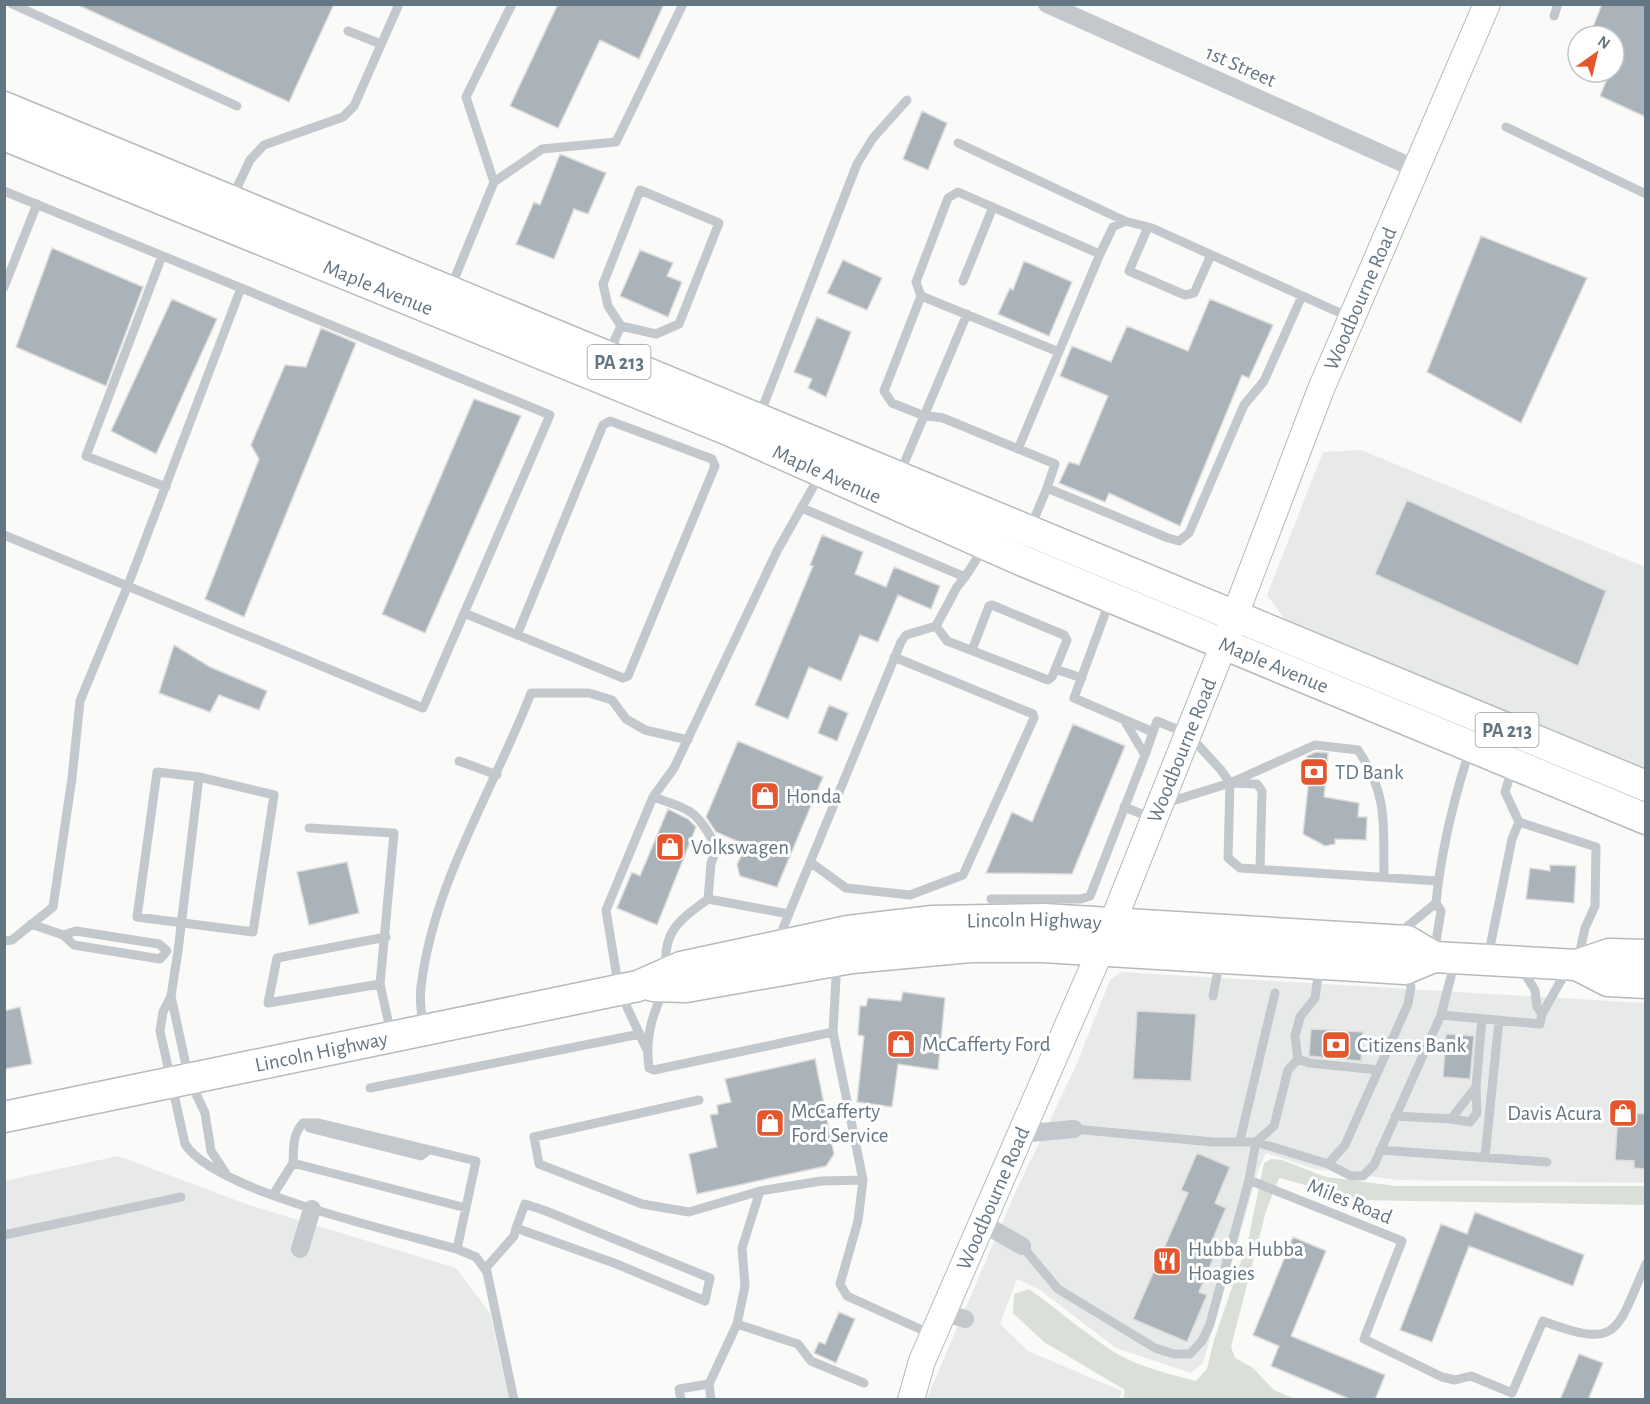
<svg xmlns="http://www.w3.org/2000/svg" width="1650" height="1404" viewBox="0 0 1650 1404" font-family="'Alegreya Sans',sans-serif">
<rect width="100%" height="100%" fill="#fafaf8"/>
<path fill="#e8e9e9" d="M1361,450L1645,567V767L1286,621L1267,595L1323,452Z
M1121,972L1645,1003V1183L1397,1180L1315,1169L1266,1153L1259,1168L1203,1363L1191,1373L1116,1348L1040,1290L1017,1279L1000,1324L1028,1351L1122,1391L1120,1399L926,1400L1015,1193L1075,1068L1110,980Z
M118,1156L249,1205L456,1268L490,1313L509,1399H5L4,1181Z"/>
<path fill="#dadfd7" d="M1271,1159L1282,1160L1326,1177L1396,1186H1645V1205L1361,1200L1279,1178L1266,1211L1231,1347L1235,1358L1253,1368L1274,1390L1295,1399H1123L1125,1390L1044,1342L1013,1313L1014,1294L1029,1289C1056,1308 1081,1330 1108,1348C1134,1366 1166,1373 1196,1381L1207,1369L1214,1340L1248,1241L1264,1163Z"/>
<path fill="#aab3b9" stroke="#dcdcda" stroke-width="1.5" d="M76,4H334L289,102Z
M558,4H664L639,59L600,40L558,128L510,106Z
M1602,4H1646V117L1600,96L1610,72H1614V36L1593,27Z
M922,111L947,123L928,170L903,159Z
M560,154L606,173L588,214L574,209L554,259L516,244L534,202L540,205Z
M1481,236L1587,278L1521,423L1427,372Z
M52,248L143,287L106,386L16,347Z
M640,250L673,263L667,276L682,282L668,317L620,296Z
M843,260L882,278L867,310L827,293Z
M1024,261L1072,282L1049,336L998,314L1010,288L1013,290Z
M172,299L217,319L156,454L111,431Z
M1210,299L1273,325L1249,378L1242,375L1180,526L1109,493L1105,502L1059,483L1069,462L1079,465L1108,396L1060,376L1072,346L1111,362L1127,326L1188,351Z
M817,317L851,332L826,397L808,388L812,379L794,372Z
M321,328L356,343L244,617L205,599L259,459L251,445L285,365L306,367Z
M474,399L521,416L425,633L382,614Z
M1407,500L1606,591L1578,666L1375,574Z
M822,535L863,552L855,574L886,587L894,567L940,586L931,609L898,595L878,642L860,635L841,681L809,667L788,719L755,705L813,566L810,565Z
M174,645L210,667L267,691L259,710L219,695L210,712L159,693Z
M829,705L848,713L837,741L818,733Z
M1073,724L1125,746L1072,874L986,873L1012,812L1032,822Z
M738,741L823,777L777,887L740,876L737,865L746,845L716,832L706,817Z
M1316,752L1328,753L1324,797L1359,803L1358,817H1367L1366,840L1335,839V844L1325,846L1303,834L1308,788L1307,756Z
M668,809L688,819L696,827L657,925L617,908L632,872L640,876Z
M347,862L359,913L309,925L297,872Z
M1550,865L1576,866L1574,903L1526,899L1530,868L1550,871Z
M903,992L945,998L938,1070L898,1064L892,1107L857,1102L864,1036L858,1035L860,1006H866L868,998L901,1001Z
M20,1007L32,1064L4,1069V1011Z
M1137,1011L1196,1014L1191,1081L1133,1079Z
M1311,1029L1363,1032L1361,1061L1309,1056Z
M1446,1034L1474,1036L1470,1079L1443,1077Z
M815,1059L834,1154L826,1166L697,1194L689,1154L717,1147L710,1115L718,1114L717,1105L731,1102L725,1079Z
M1618,1112L1646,1114V1169L1634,1168V1161L1615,1160Z
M1197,1153L1230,1167L1215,1203L1226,1208L1209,1248L1216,1252L1199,1292L1207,1295L1187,1342L1133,1319L1188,1193L1181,1190Z
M1475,1212L1584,1255L1573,1286L1469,1246L1432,1342L1400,1330L1441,1224L1467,1234Z
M1293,1237L1326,1251L1291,1336L1385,1375L1375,1400H1352L1271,1366L1279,1346L1253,1335Z
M839,1312L855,1319L836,1363L814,1353L819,1342L825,1344Z
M1579,1354L1603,1363L1588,1400H1560Z"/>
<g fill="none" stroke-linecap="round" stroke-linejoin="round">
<g stroke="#b3babf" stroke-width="28">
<g id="secondary">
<path id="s1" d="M911,1400L922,1361L1112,924L1224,644L1321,389L1487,4"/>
</g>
</g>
<g stroke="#b5babe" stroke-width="33">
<g id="primary">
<path d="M4,107L1646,786"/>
<path id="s2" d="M4,135L726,429L1023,561L1646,819"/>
<path d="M1577,965L1609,954L1646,955"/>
<path d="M653,986L686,987L852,958L970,947H1043L1405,969L1434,957"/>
<path id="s3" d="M4,1117L638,986L681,967L848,931L933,921L1044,919L1407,941L1434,957L1577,965L1608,981L1646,983"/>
</g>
</g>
<path stroke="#c3c8cc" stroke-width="9" d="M12,4L237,106
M1554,16L1558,4
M348,31L381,44
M1506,127L1646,194
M958,143L1125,221
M494,182L466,97L512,4
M4,191L241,288
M232,198L250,160L264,145L343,117L354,106L399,4
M1148,227L1129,271L1185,295L1194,293L1211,255
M162,256L86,456L166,487
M963,281L993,207
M4,287L37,204
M451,287L494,182L542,149L616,142L683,4
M921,296L1059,352
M609,352L621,326L656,334L679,324L719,223L640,190L603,284L608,306L621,326
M760,414L857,164L873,138L907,100
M1018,449L1100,254
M900,473L967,314
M1047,488L1055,464L943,418L922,415L892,403L884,391L921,296L916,282L948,198L958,192L1100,254L1113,227L1125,221L1152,228L1349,317
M802,508L965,577L983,549
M1030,529L1047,488L1168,538L1179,541L1189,533L1244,405L1264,381L1302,296
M4,535L423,708L550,415L241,288L128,585L80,701L72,778L53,907L12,940L4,941
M1110,600L1074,698L1153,732
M464,613L623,678L628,676L715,466L712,459L610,421L603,425L517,635
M936,626L947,641L1048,680L1052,677L1067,640L1064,635L992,605L989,606L972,650
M1055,669L1082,678
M1145,755L1157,721L1188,734L1221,770L1230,783L1228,858L1240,868L1438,881
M459,761L497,775
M1512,769L1505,792L1519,822L1596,847L1595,906L1585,928L1578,960
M199,777L274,795L253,932L137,917L157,772L199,777L178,951L171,996L163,1012L160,1031L185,1144C215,1192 398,1232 457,1249L476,1257L487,1272L514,1400
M1232,783L1257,784L1262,791L1260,869
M653,797C694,811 696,810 717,848L711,863L708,899
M1166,803L1230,783L1315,745L1358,750C1389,797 1383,824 1384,877
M1124,807L1152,818
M309,828L394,833L380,984L391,1034
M810,862L846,888L910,895L963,875L1034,718L1033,714L894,657
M991,899H1081L1090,896L1145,755L1124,720
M31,924L63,935L74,945L160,959L167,951L159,944L76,931L63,935
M1398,934L1436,903
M784,939L783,928L901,642L906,635L936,626L957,587L965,577
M1434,953L1441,911L1436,903C1441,850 1453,802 1469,752
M1488,957L1512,839L1519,822
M834,966L836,979L833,1032L863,1180L858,1221L840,1284L847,1296L931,1334
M666,967C663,930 680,920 708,899L789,914
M1521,968L1535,990L1537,1007L1542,1014L1567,970
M380,984L268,1003L277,958L386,937
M663,992C651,1018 645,1040 649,1068L654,1070L833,1032
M171,996L189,1079L205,1113L211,1151L225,1172
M1213,996L1220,960
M1441,1015L1540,1024L1542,1014
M423,1028C422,1015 419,1000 421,987C433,883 494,789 531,693H589L612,700L626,719L645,730L688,740
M646,1048L619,990L606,910L653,797L674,768L777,551L820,475
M1298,1059L1295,1036L1300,1017L1315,998L1319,969
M1298,1059L1309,1063L1379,1070
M370,1088L640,1034
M699,1100L534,1137L539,1164L642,1204L689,1212L760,1191
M1395,1116L1451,1119L1476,1087L1482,1019
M1451,1119L1470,1122L1477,1113L1476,1087
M309,1128L421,1156L429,1150
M1074,1129L1213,1142H1256L1328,1164L1351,1176H1363L1374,1165L1441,1015L1455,961
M1240,1140L1275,993
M1380,1150L1547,1162
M1485,1157L1499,1020
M1328,1164L1345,1145L1408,1004L1411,987L1406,972
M1249,1180L1402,1241L1364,1339L1442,1377L1455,1380L1471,1376L1512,1393L1543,1321C1621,1351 1616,1330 1646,1264
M273,1195L293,1163
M4,1235L181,1197
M1022,1246L1058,1289L1155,1348L1174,1354H1190L1202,1341L1210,1324L1249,1180L1256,1142L1274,1126L1288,1070L1298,1059
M457,1249L476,1161L319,1123H303C292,1135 294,1148 293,1163L466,1208
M485,1269L514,1236L516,1228L614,1263L705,1301L710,1278L546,1211L525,1204L516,1228
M737,1324L798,1344L811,1361L864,1383
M681,1400L679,1389L709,1384
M711,1400L709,1384L737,1324L745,1286L742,1248L760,1191L821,1181L863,1180"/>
<path stroke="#c3c8cc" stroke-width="18" d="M1047,4L1416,169
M1020,1134L1074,1129
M982,1223L1022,1246
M300,1249L312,1209
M943,1312L965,1319"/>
<use href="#secondary" stroke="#fff" stroke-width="26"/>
<use href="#primary" stroke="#fff" stroke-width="30"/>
</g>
<defs>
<g id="bank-square" transform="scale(1.5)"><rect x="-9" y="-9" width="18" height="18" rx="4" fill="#e4572e" stroke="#fff"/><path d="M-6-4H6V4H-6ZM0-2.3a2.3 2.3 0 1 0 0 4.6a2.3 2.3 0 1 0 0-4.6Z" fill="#fff"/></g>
<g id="shop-square" transform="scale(1.5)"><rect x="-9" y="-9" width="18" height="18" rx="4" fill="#e4572e" stroke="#fff"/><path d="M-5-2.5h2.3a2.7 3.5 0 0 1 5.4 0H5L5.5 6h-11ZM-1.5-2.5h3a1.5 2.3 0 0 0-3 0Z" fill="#fff"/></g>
<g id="restaurant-square" transform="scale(1.5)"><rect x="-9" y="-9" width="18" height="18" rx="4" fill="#e4572e" stroke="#fff"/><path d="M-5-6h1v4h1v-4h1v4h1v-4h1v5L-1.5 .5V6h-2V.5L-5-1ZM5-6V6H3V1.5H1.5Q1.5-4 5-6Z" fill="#fff"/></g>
</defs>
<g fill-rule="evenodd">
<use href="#bank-square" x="1314" y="772"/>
<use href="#shop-square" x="765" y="796"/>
<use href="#shop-square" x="670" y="847"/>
<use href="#shop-square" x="901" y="1044"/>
<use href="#bank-square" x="1336" y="1045"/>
<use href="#shop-square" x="1623" y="1113"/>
<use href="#shop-square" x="770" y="1123"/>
<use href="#restaurant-square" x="1167" y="1261"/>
</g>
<g text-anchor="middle" stroke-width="6" stroke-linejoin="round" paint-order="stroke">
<g fill="#fff" stroke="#939fa8" stroke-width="1.5">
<rect x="587.5" y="345" width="63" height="34" rx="4.5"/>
<rect x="1475.5" y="713" width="63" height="34" rx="4.5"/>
</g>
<g font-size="20" font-weight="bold" fill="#657683">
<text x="619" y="369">PA 213</text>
<text x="1507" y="737">PA 213</text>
</g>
<g font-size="21" fill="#657683" stroke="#fff">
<text transform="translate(1241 66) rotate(24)" y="7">1st Street</text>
<text dy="7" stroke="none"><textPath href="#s2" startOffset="404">Maple Avenue</textPath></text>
<text dy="7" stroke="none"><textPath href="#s1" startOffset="1190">Woodbourne Road</textPath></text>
<text dy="7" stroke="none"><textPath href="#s2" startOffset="890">Maple Avenue</textPath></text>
<text dy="7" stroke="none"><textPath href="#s2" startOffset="1376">Maple Avenue</textPath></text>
<text dy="7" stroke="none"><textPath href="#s1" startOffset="704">Woodbourne Road</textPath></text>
<text dy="7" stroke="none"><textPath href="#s3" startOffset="1052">Lincoln Highway</textPath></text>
<text dy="7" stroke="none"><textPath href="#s3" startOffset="324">Lincoln Highway</textPath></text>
<text dy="7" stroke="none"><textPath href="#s1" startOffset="218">Woodbourne Road</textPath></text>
<text transform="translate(1350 1201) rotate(22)" y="7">Miles Road</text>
</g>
<g font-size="21" fill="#657683" stroke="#fff" text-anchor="start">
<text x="1335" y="779">TD Bank</text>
<text x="786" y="803">Honda</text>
<text x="691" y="854">Volkswagen</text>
<text x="922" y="1051">McCafferty Ford</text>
<text x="1357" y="1052">Citizens Bank</text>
<text x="791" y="1118">McCafferty<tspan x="791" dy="24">Ford Service</tspan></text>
<text x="1602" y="1120" text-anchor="end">Davis Acura</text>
<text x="1188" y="1256">Hubba Hubba<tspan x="1188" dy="24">Hoagies</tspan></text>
</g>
</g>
<rect width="1650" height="1404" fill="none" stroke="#657683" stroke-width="12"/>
<g transform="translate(1596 54) rotate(34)"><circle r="28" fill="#ffffff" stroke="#c1c8cd" stroke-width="1.5"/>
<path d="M0-4.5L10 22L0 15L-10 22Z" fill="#e4572e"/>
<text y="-9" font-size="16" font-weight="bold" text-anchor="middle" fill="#657683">N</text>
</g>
</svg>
